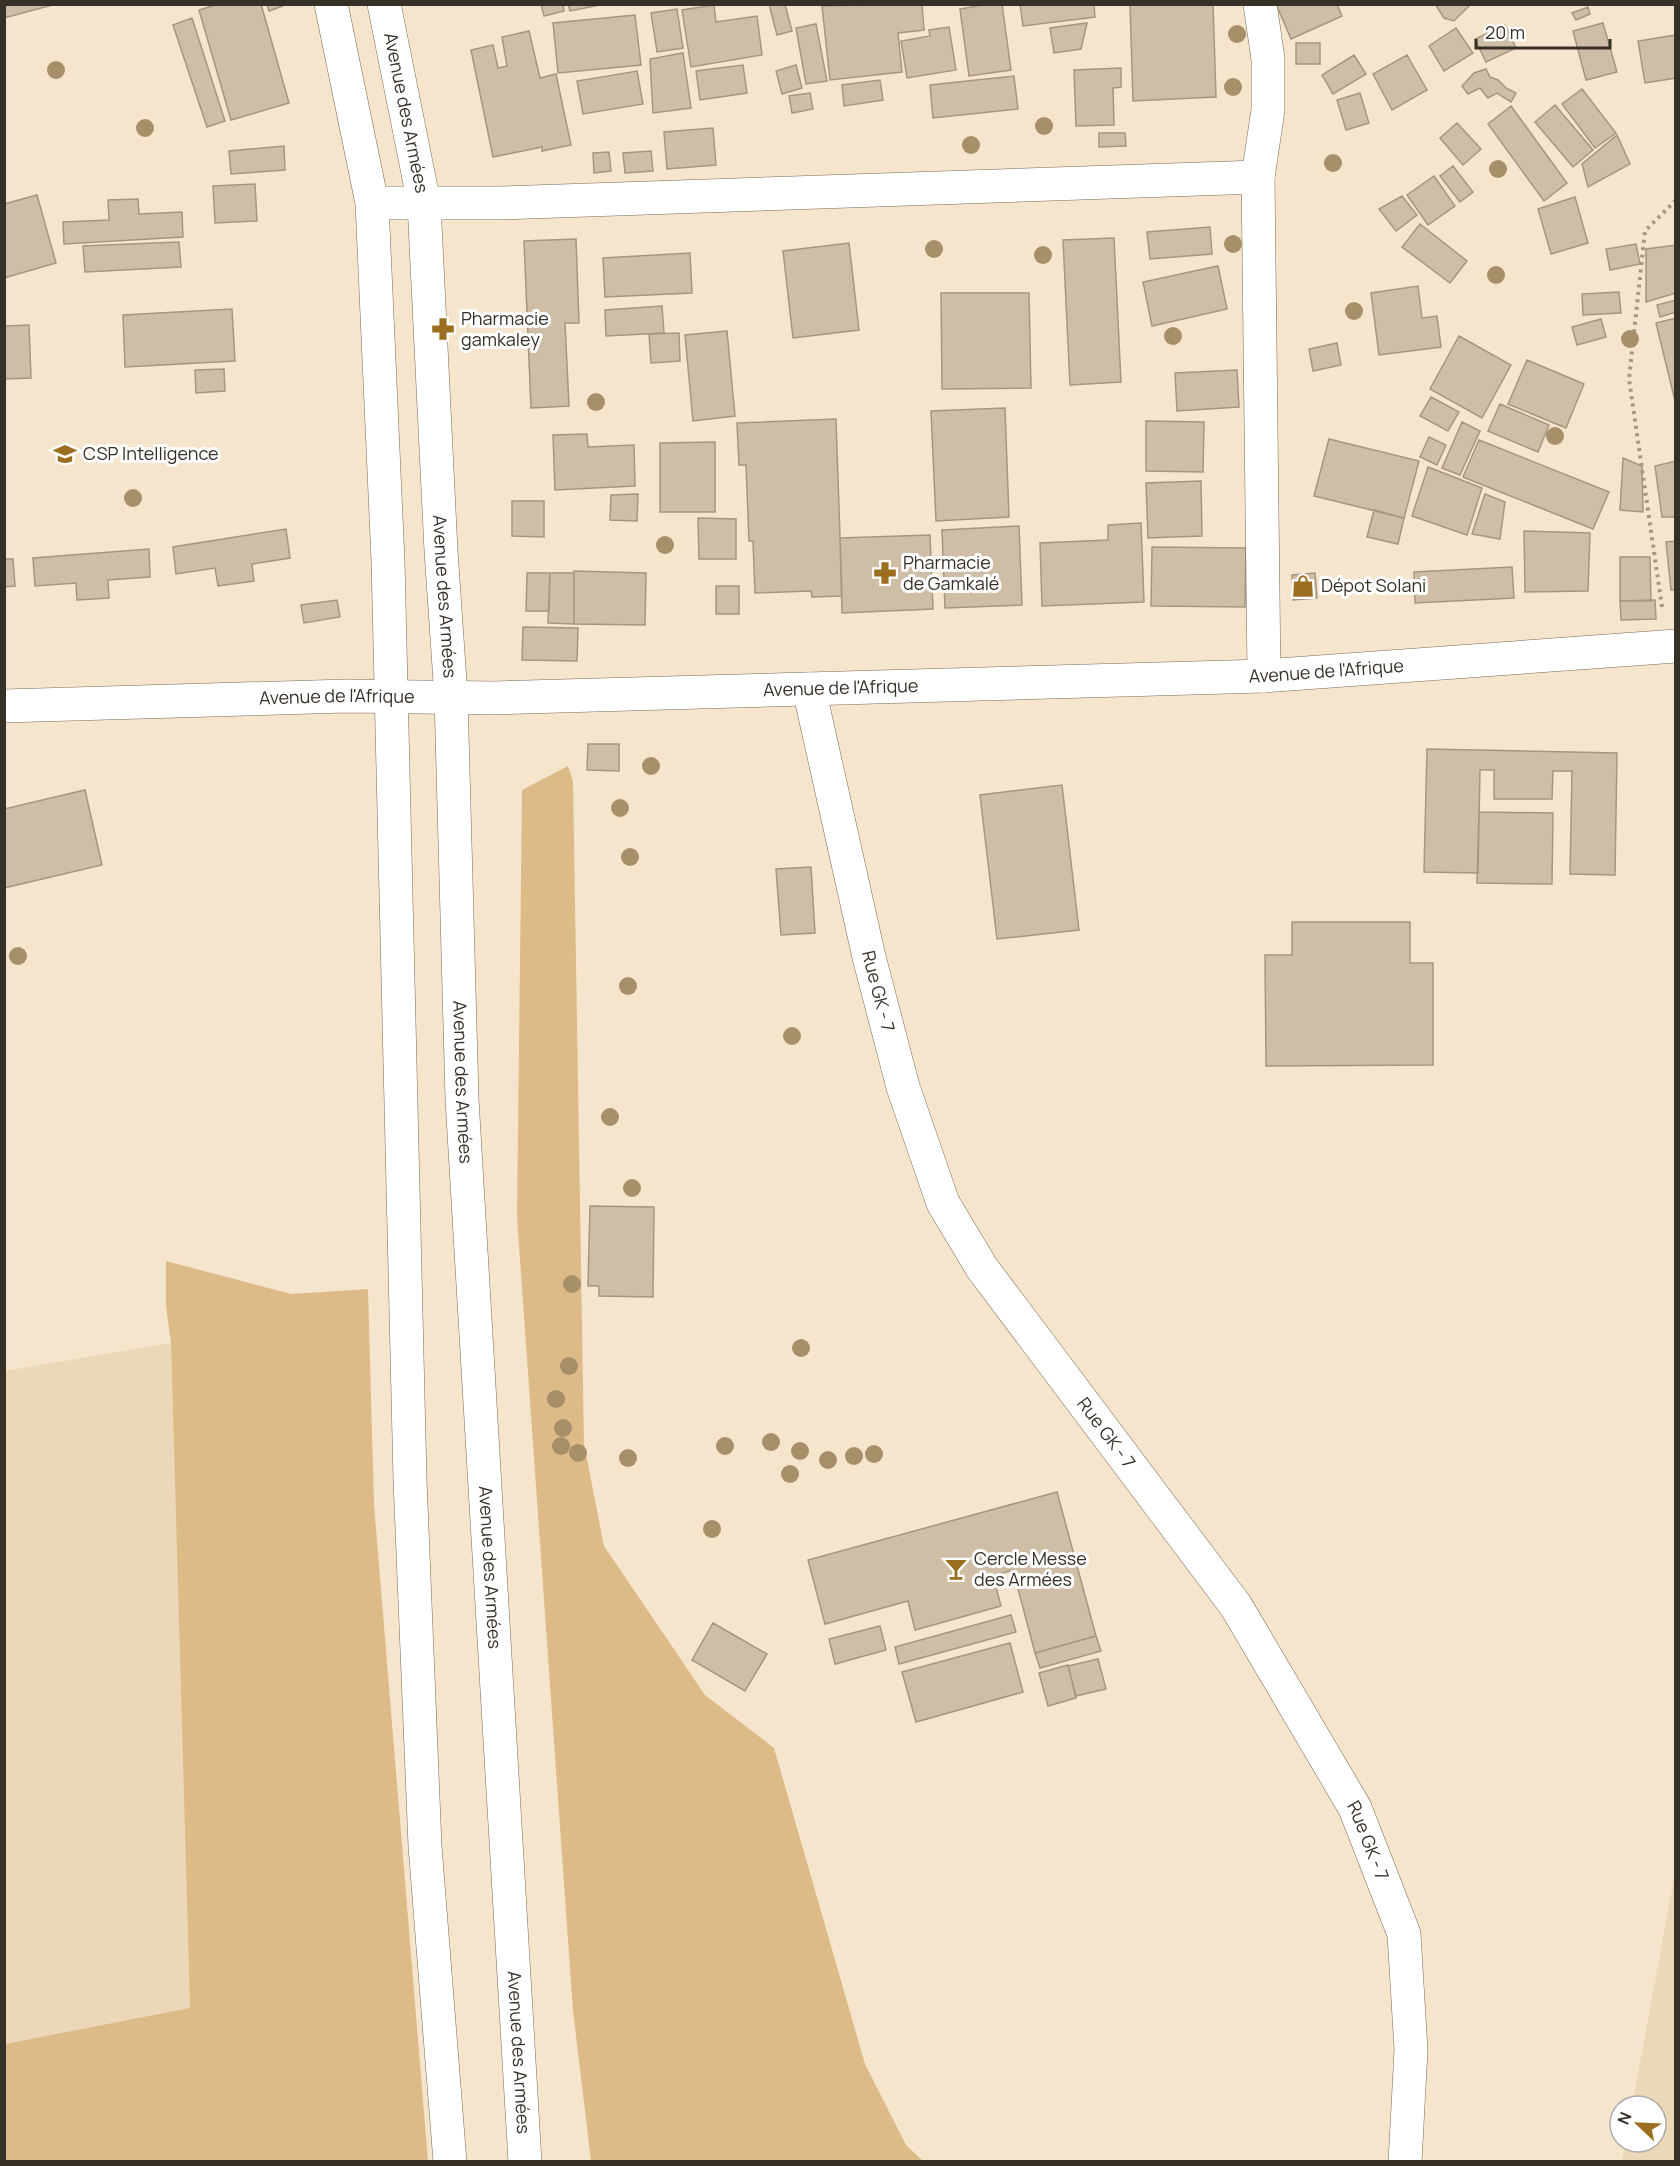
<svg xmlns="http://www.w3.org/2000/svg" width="1680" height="2166" viewBox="0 0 1680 2166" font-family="Manrope,sans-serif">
<rect width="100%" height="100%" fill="#f6e5cd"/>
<path fill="#ecd7b9" d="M171,1343L190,2009L5,2044V1371Z
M1675,1873V2161H1622L1626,2142H1656V2106H1632Z"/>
<path fill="#ddbb89" d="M568,766L573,781L584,1444L604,1546L705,1695L774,1748L865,2064L906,2145L923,2161H591L573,2011L517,1217L522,790Z
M166,1261L291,1294L368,1289L374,1504L428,2161H5V2044L190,2008L171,1344L166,1305Z"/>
<path fill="#cebea6" stroke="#a69680" stroke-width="1.5" d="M4,4H56L4,18Z
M219,4H261L289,103L231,120L199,10Z
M267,4H283V6L269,11Z
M541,4H563L564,11L544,16Z
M568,4H605L570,11Z
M769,4H785L792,31L777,35Z
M922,4L924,30L898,33L902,72L830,80L822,6Z
M989,4H1002L1011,70L969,76L960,9Z
M1020,4H1094L1095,17L1023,26Z
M1130,4H1213L1216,97L1133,101Z
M1276,4H1337L1342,16L1291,39Z
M1435,4H1471L1454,21L1444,18Z
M714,5L716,22L757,16L762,55L691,67L682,10Z
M1588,7L1590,14L1576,20L1572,13Z
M677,9L683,48L657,52L651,13Z
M635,15L641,65L558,73L553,23Z
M192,18L225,121L207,127L173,25Z
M1087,23L1081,49L1054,53L1050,28Z
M1603,23L1617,72L1586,80L1573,31Z
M816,24L827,81L806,84L796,28Z
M1505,25L1516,48L1486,62L1475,39Z
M949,27L956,70L907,78L901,41L930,36L929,30Z
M1456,28L1473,53L1444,71L1429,46Z
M529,31L540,78L556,74L571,145L542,151V147L493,157L471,50L493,45L498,68L507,66L502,37Z
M1676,35V78L1645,83L1638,41Z
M1296,43H1320V64H1296Z
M683,53L691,108L653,113L650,59Z
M1354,55L1366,74L1333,94L1322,75Z
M1407,55L1427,90L1392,110L1373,74Z
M743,65L747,93L700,100L696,71Z
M796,65L802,88L782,94L776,71Z
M1121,68V87L1113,88L1114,125L1076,126L1074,70Z
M1486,69L1490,77L1498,80L1506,88L1516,93L1511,102L1497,93L1488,98L1480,88L1468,94L1462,86L1474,73Z
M637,71L643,104L583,114L577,81Z
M1014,76L1018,109L933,118L930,85Z
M880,80L883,100L844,106L842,85Z
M1582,89L1616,133L1595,148L1562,104Z
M810,93L813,109L792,113L789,96Z
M1360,93L1369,123L1346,130L1337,100Z
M1555,105L1593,150L1573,167L1535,122Z
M1511,106L1567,183L1544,201L1488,124Z
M1457,123L1481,149L1463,165L1440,138Z
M713,128L716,165L667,169L664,132Z
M1099,133H1125L1126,146L1099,147Z
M1617,135L1630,164L1588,187L1582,164Z
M284,146L285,170L231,174L229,151Z
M651,151L653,171L625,173L623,153Z
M609,152L611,171L594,173L593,153Z
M1453,166L1473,192L1460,202L1440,176Z
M1434,176L1455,206L1428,225L1407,195Z
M255,184L257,221L215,223L213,186Z
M37,195L56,263L4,278V204Z
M1402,196L1417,215L1396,231L1379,209Z
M1575,197L1588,243L1551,254L1538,209Z
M138,199L139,214L182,212L183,237L64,244L63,222L109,220L108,200Z
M1420,224L1467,261L1450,283L1402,247Z
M1210,227L1212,254L1150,259L1147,232Z
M1114,238L1121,382L1070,385L1063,240Z
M576,239L579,323H565L569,406L531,408L524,241Z
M179,242L181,267L85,272L83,246Z
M849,243L859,330L793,338L783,251Z
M1636,244L1640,264L1610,270L1606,249Z
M1676,245V293L1646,302V249Z
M690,253L692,293L605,297L603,258Z
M1218,266L1227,309L1152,326L1143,282Z
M1418,286L1422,318L1437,316L1441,347L1379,355L1371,293Z
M1619,292L1621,313L1583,315L1582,294Z
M941,293H1029L1031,388L942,389Z
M1676,300V312L1660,317L1657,305Z
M662,306L664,333L606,336L605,310Z
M232,309L235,361L125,367L123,315Z
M1676,318V405L1656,323Z
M1601,319L1606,337L1577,345L1572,327Z
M29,325L31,378L4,379V326Z
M727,331L735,416L693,421L685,335Z
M679,333L680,361L651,363L649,334Z
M1459,336L1511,365L1482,418L1430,389Z
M1337,343L1341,365L1313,371L1309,349Z
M1527,360L1584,384L1566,428L1508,404Z
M224,369L225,391L196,393L195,370Z
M1237,370L1239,407L1177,411L1175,373Z
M1431,397L1459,412L1448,431L1420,416Z
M1500,404L1549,425L1538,452L1488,431Z
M1005,408L1009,517L936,521L931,411Z
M836,419L842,596L812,597L811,591L755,593L753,541H749L746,465H739L737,423Z
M1146,421L1204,422L1203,472L1146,471Z
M1462,422L1480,431L1460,475L1442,468Z
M587,434L588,447L634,445L635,486L555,490L553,435Z
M1429,437L1446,445L1437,465L1420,457Z
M1329,439L1419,461L1404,518L1314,496Z
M1479,440L1609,492L1593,529L1463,477Z
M715,442V512H660V443Z
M1623,458L1642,466L1643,512L1620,510Z
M1676,461V517H1662L1655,466Z
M1428,467L1482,488L1467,535L1412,516Z
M1201,481L1202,536L1148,538L1146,483Z
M638,494L637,521L610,520L611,495Z
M1485,494L1505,502L1500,539L1472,534Z
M512,501H544V537L512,536Z
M1374,510L1404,518L1398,544L1367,537Z
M698,518L736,519V559H699Z
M1141,523L1144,602L1042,606L1040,543L1108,540V525Z
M1019,526L1022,605L945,608L942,530Z
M286,529L290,558L252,564L254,581L218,586L215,568L176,574L173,547Z
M1524,531L1590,533L1588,591L1525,592Z
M930,535L933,609L842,613L840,538Z
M1676,541V590H1671L1666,542Z
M1152,547L1246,548L1245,607L1151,606Z
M149,549L150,577L108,580L109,598L77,600L76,583L35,586L33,558Z
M1620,557H1650L1651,601H1620Z
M4,559H13L15,586L4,587Z
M1512,567L1514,598L1415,603L1414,572Z
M574,571L646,573L645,625L574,624Z
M527,573H550L549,611H526Z
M550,573H574V624L548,623Z
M1315,573L1317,598L1293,600L1292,575Z
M716,586H739V614H716Z
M337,600L340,617L304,623L301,605Z
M1655,600L1656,619L1621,620L1620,601Z
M523,627L578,628L577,661L522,660Z
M588,744H619V771L587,770Z
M1427,749L1617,753L1615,875L1570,874L1572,771H1553L1552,799H1494V770H1480L1478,873L1424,872Z
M1062,785L1079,930L997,939L980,795Z
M85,790L102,865L4,888V809Z
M1479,812L1553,813L1552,884L1477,883Z
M811,867L815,933L781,935L776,869Z
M1292,922H1410V963H1433V1065L1266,1066L1265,955H1292Z
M590,1206L654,1207L653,1297L599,1296V1286H588Z
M1057,1492L1096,1636L1035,1653L1013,1570L993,1576L1001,1606L915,1630L908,1601L825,1624L808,1560Z
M1011,1615L1016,1632L899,1664L895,1647Z
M713,1623L767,1654L745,1691L692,1660Z
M880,1626L886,1650L835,1664L829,1639Z
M1096,1636L1101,1651L1040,1668L1035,1653Z
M1010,1643L1023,1692L916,1722L902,1672Z
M1098,1659L1106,1689L1076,1696L1068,1666Z
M1068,1665L1076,1698L1048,1706L1039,1673Z"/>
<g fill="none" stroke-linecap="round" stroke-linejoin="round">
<g stroke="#796a55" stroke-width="34">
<g id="street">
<path d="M1258,177L1268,110V59L1260,4"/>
<path d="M372,203H500L1258,177L1264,676"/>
<path id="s1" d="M809,689L869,957L903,1087L943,1203L982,1268L1236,1606L1355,1808L1404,1934L1411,2050L1405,2162"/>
</g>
</g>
<g stroke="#796a55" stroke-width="34">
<g id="secondary">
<path id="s2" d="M4,706L346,696L493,698L1264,676L1676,646"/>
</g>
</g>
<g stroke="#796a55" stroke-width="34">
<g id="highway">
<path d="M331,4L372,203L388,561L410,1480L425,1846L450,2162"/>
<path id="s3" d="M384,4L424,203L441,551L451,696L462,1099L525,2162"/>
</g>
</g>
<path stroke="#a49786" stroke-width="4" stroke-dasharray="3 4.5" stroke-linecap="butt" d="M1662,607L1629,379L1645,231L1676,200"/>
<use href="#street" stroke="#fff" stroke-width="33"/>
<use href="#secondary" stroke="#fff" stroke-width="33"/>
<use href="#highway" stroke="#fff" stroke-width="33"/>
</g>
<g fill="#a68f69">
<circle cx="1237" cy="34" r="9"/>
<circle cx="56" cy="70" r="9"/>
<circle cx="1233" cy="87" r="9"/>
<circle cx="1044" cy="126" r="9"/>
<circle cx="145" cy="128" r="9"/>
<circle cx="971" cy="145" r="9"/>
<circle cx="1333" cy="163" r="9"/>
<circle cx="1498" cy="169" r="9"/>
<circle cx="1233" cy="244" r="9"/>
<circle cx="934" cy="249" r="9"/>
<circle cx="1043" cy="255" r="9"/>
<circle cx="1496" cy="275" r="9"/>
<circle cx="1354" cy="311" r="9"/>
<circle cx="1173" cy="336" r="9"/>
<circle cx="1630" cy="339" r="9"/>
<circle cx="596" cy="402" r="9"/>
<circle cx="1555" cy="436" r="9"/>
<circle cx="133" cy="498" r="9"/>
<circle cx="665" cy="545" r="9"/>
<circle cx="651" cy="766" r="9"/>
<circle cx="620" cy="808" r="9"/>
<circle cx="630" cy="857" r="9"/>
<circle cx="18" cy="956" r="9"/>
<circle cx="628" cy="986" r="9"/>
<circle cx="792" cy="1036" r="9"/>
<circle cx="610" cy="1117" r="9"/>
<circle cx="632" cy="1188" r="9"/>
<circle cx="572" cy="1284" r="9"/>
<circle cx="801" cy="1348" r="9"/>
<circle cx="569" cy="1366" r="9"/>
<circle cx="556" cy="1399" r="9"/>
<circle cx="563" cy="1428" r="9"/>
<circle cx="771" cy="1442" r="9"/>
<circle cx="561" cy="1446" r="9"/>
<circle cx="725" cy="1446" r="9"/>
<circle cx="800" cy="1451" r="9"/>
<circle cx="578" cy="1453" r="9"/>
<circle cx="874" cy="1454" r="9"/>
<circle cx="854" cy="1456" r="9"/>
<circle cx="628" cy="1458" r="9"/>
<circle cx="828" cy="1460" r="9"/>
<circle cx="790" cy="1474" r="9"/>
<circle cx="712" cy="1529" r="9"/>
</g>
<defs>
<g id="pharmacy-bare" transform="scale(1.8)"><path d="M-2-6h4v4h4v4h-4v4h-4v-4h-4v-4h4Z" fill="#9c6e1f" stroke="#fff" stroke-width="2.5" paint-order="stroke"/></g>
<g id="school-bare" transform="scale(1.8)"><path d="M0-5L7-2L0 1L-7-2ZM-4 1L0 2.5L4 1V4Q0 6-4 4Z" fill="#9c6e1f" stroke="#fff" stroke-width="2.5" paint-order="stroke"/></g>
<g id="shop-bare" transform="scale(1.8)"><path d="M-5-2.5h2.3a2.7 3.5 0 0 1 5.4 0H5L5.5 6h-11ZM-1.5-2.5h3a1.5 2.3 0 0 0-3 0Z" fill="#9c6e1f" stroke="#fff" stroke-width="2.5" paint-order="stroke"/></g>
<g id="bar-bare" transform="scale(1.8)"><path d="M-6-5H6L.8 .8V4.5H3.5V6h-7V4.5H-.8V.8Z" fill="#9c6e1f" stroke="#fff" stroke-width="2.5" paint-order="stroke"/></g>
</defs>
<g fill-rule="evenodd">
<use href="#pharmacy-bare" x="443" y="329"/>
<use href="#school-bare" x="65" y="454"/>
<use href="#pharmacy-bare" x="885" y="573"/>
<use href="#shop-bare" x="1303" y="586"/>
<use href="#bar-bare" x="956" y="1569"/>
</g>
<g text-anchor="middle" stroke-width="6" stroke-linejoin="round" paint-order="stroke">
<g font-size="18" fill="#363027" stroke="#fff">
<text dy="6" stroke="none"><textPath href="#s3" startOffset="111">Avenue des Armées</textPath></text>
<text dy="6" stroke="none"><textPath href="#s3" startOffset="597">Avenue des Armées</textPath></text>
<text dy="6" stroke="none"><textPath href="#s2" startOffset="1323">Avenue de l'Afrique</textPath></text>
<text dy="6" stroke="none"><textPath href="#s2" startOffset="837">Avenue de l'Afrique</textPath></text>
<text dy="6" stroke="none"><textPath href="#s2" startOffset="333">Avenue de l'Afrique</textPath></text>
<text dy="6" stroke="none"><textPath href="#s1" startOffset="310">Rue GK - 7</textPath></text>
<text dy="6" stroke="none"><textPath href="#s3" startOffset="1083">Avenue des Armées</textPath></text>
<text dy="6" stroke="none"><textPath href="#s1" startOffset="814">Rue GK - 7</textPath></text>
<text dy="6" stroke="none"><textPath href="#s3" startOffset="1569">Avenue des Armées</textPath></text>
<text dy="6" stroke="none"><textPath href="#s1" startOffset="1300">Rue GK - 7</textPath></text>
<text dy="6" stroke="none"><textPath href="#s3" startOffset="2055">Avenue des Armées</textPath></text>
</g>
<g font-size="18" fill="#363027" stroke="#fff" text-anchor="start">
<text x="461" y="325">Pharmacie<tspan x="461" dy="21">gamkaley</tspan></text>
<text x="83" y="460">CSP Intelligence</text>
<text x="903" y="569">Pharmacie<tspan x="903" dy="21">de Gamkalé</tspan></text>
<text x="1321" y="592">Dépot Solani</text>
<text x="974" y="1565">Cercle Messe<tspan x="974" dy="21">des Armées</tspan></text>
</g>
</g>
<rect width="1680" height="2166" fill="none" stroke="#363027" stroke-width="12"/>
<g transform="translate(1638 2124) rotate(293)"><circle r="28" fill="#ffffff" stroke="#afaca9" stroke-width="1.5"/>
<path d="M0-4.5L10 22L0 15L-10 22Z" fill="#9c6e1f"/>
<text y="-9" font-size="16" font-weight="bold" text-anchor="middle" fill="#363027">N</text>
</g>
<path d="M1476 39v9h134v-9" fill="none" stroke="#363027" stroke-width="3"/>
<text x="1485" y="39" font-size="18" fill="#363027" stroke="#ffffff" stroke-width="4.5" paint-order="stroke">20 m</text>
</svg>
